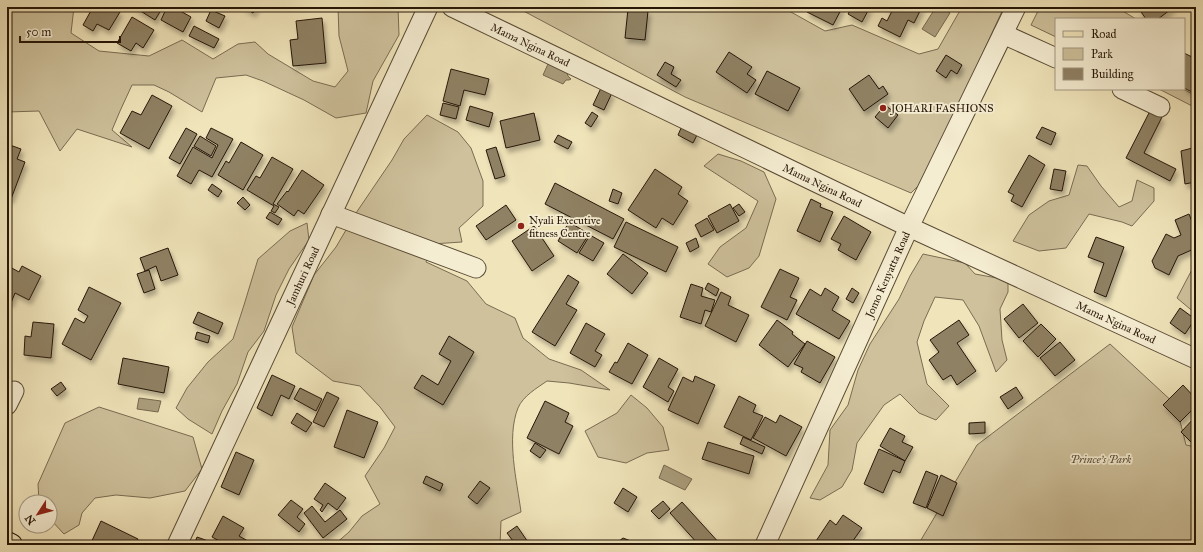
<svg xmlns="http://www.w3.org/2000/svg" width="1203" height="552" viewBox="0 0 1203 552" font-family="'IM FELL Great Primer',serif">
<defs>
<filter id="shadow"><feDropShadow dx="2.5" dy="4.5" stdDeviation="2" flood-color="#0004"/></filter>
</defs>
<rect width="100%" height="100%" fill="#f0e4ba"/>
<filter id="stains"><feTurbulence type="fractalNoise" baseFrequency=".005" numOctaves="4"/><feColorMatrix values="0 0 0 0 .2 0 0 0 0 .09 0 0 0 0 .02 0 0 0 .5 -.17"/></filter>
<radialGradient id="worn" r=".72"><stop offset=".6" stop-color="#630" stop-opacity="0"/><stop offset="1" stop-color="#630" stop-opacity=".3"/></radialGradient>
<path fill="#cec19c" stroke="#7a6c52" d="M7,7H74L71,33L99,51L149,56L182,40L213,59L238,44L255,42L268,54L313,81L335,87L348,71L339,36L338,7H398L399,35L373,81L366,113L336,118L304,100L263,81L246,75L216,78L202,112L169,92L154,85H132L120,111L112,130L132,147L77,129L60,151L39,111L7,112Z
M516,7H782L825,31L852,25L919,54L938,49L962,7H1004L924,180L911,193L685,97Z
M1040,7H1116L1136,19H1056V37L1031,25Z
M1159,89H1183L1196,96V108Z
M427,115L458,132L471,148L483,181V206L459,228L462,242L432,244L426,262L467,281L486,304L515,318L523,338L549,359L581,370L610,390L569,383L547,381C537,388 523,396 518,408C506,438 517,481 521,512L501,521L500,545H334L349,532L362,516L380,504L365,476L384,448L395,427L380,407L360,386L333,381L296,353L292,327L314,275L336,247L356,213L392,160L404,139Z
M718,154L741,161L764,172L776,199L759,256L749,268L727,277L708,264L720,247L746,228L758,201L704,166Z
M1078,165L1087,166L1101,186L1119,207L1132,201L1137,180L1154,188V201L1132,226L1122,222L1089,214L1066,248L1039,251L1013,241L1029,215L1049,201L1069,195Z
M307,223L309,240L289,269L276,295L264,331L248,352L237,384L222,411L212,434L188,419L176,408L187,388L208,362L233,339L244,305L258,259L290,231Z
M923,254L965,263L975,274L1008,280V292L1000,309L1002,340L1007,360L996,372L979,326L963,300L935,297L924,321L917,342L927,384L949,406L936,420L919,413L900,394L884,405L857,443L852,470L842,487L820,500L810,498L828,465L830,430L848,405L858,370L870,344L899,299L910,276Z
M1196,262V314L1177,298Z
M1110,344L1176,405L1186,445L1196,447V545H918L977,445Z
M631,395L647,408L663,427L669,450L647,453L626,463L598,457L585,431L617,413Z
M99,407L193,437L202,469L185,491L150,498L116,495L95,498L82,513L79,525L64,534L50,519V502H39L38,484L65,423Z"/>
<path fill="#ab9e7d" stroke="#76684e" d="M936,7H940L950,13L935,37L922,29Z
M548,64L567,73L568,76L571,79L569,80H566L563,84L543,75Z
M139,398L161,401L158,412L137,409Z
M664,465L692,479L685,490L659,478Z"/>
<path fill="#8f8164" stroke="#261607" filter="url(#shadow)" d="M93,7H111L120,12L109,30L97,24L93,31L83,25Z
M134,7H163L155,20Z
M167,7H173L191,17L183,32L161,20Z
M243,7H257L253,13Z
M809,7H840L842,8L833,25L807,12Z
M852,7H870L862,22L848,14Z
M885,7H922L914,23L908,20L900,37L878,26L882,18L887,21L892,11Z
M1141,7H1174L1158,19H1146L1139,9Z
M628,9L648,11L645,40L625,38Z
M211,10L225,16L219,28L206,21Z
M132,17L154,30L143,48L136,43L131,51L117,43Z
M322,18L326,63L293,66L290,40L298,39L296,21Z
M194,26L219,39L214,48L189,36Z
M729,52L752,67L747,74L756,80L747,93L716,72Z
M1184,53L1196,59V94L1184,88Z
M946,55L962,65L957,74L951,70L946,78L936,71Z
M665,62L674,67L671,74L681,80L676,87L657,75Z
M451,69L489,79L485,95L464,90L460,106L443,101Z
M767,71L800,88L788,111L755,94Z
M869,75L879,89L883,86L888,94L864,111L849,89Z
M601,88L612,93L604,110L593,105Z
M152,95L172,106L149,149L120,133L132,111L141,115Z
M443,103L459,107L456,119L440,115Z
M885,105L898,115L888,128L875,117Z
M470,106L493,113L489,127L466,120Z
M1150,111L1162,117L1144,153L1176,169L1170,181L1126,158Z
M592,112L598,116L591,127L585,123Z
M534,113L540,140L506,148L500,121Z
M682,126L698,133L693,143L678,135Z
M1042,127L1056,133L1051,145L1036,138Z
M186,128L197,134L180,164L169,158Z
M211,128L233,139L212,177L199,170L191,184L177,176L193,147L212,158L218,145L206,138Z
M558,135L572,142L568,149L554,142Z
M200,136L216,146L211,156L194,146Z
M241,142L263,155L243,190L218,175L226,161L229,163Z
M7,144L21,149L17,159L25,162L11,199L7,198Z
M496,147L505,176L495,179L486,150Z
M1196,147V191L1195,182L1185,184L1181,151Z
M1029,155L1045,165L1022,207L1011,201L1014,195L1008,192Z
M272,157L293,169L273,204L279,207L275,213L271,211L274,206L247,190L256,176L260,178Z
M655,169L682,187L678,194L688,201L673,225L662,218L656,228L628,210Z
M1054,169L1066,171L1062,191L1050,189Z
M302,170L324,185L304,214L298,210L294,216L277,204L287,191L288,192Z
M555,183L624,219L613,239L545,204Z
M212,184L222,191L218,197L208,190Z
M613,189L622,193L618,204L609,201Z
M243,197L250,205L245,210L237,203Z
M811,199L821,204L820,207L833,212L820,242L797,231Z
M730,204L739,221L717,233L708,216Z
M739,204L745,212L739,216L733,208Z
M506,205L516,220L486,240L476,226Z
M270,212L282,219L278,225L266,218Z
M1189,214L1196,232V248L1178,256L1169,275L1155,268L1152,261L1166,234L1174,238L1181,235L1175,220Z
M844,216L871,232L856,260L838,250L841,244L831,239Z
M707,218L714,230L701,237L695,225Z
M569,222L589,234L577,253L558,241Z
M626,222L678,247L666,272L614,247Z
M534,226L554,256L532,271L512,241Z
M590,235L604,243L593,261L579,253Z
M1096,237L1124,247L1106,297L1094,292L1104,263L1088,257Z
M696,238L699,247L690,252L686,243Z
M168,248L178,275L161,281L156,266L145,271L140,258Z
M623,254L648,273L632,294L607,274Z
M22,266L41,276L29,300L15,293L11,303L7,301V273L10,267L19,272Z
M780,269L799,278L790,297L797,300L787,320L761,307Z
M149,270L155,289L144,293L137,274Z
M568,275L579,282L566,304L577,310L555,346L532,332Z
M708,283L719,289L716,296L705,289Z
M691,284L703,288L701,296L715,300L711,312L705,310L701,324L680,317Z
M89,287L121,303L91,360L62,344L75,318L84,323L88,316L78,310Z
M825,288L839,297L832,310L850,321L839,339L796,314L810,289L821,296Z
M852,288L859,293L853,303L846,299Z
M721,292L731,297L728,305L749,315L736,342L705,326Z
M1023,304L1038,323L1019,338L1004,319Z
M1180,308L1195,319L1185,334L1170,323Z
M198,312L223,323L218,334L193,323Z
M777,320L793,332L792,334L805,344L788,367L759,345Z
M959,320L969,335L957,343L976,371L957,385L951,375L943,380L929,360L939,352L930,340Z
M33,322L54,324L51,358L24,355L25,336L31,337Z
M586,323L605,334L595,351L602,355L595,367L570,353Z
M1041,324L1056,339L1038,357L1023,341Z
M197,332L210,336L208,343L195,339Z
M449,336L474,352L443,405L414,388L422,375L438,385L451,361L439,354Z
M807,341L835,357L820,383L801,372L803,368L794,364Z
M1060,342L1075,360L1055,376L1040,358Z
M628,343L648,355L632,384L609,372L615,362L617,363Z
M123,358L169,367L164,393L118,384Z
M659,358L678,369L668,387L674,391L668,402L643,387Z
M272,375L295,386L289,399L281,395L272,416L257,408Z
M695,376L715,385L698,424L668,410L683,377L693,382Z
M61,382L66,389L57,396L51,389Z
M1183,385L1196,399V406L1180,422L1163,405Z
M1016,387L1023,398L1008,409L1000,397Z
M300,388L322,399L316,411L294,399Z
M327,392L339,398L324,427L313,422Z
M739,396L756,405L753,412L763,416L751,440L724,427Z
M545,401L569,413L565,422L573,426L559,454L527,438Z
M347,410L378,422L364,458L334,447Z
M297,413L312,423L306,432L291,423Z
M780,415L802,427L786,456L753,438L765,417L776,423Z
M1196,416V444L1194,445L1181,432Z
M985,422V433L969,434V423Z
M890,428L905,436L902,442L913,447L905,461L880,446Z
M743,437L765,447L762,454L740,444Z
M708,442L754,456L749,474L702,459Z
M535,443L546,450L540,458L530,451Z
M879,449L905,461L900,473L893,470L883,493L864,484Z
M236,452L254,460L239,495L221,487Z
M926,471L938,476L926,508L913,503Z
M941,475L957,483L943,516L927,508Z
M426,476L443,484L440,491L423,483Z
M480,481L490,488L477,504L468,497Z
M325,483L346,498L337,510L328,503L322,512L320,510L323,505L314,499Z
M623,488L637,497L628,512L614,503Z
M291,500L303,509L297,517L305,524L299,532L278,515Z
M663,501L670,509L659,519L651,511Z
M682,502L721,545H699L670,513Z
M312,506L325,522L340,510L347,519L323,538L304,513Z
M843,515L862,528L850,545H822L816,541L830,520L836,525Z
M223,516L244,528L239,536L255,545H221L223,543L212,537Z
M101,521L138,539L136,545H90Z
M517,526L530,545H516L507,533Z
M197,537L211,542L210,545H194Z
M623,538L641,545H614Z"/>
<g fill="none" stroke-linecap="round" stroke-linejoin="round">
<g stroke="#584a34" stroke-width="21">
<g id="minor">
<path id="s1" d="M452,7L909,227L1196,359"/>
<path d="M1003,34L1056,58"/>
<path d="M1122,89L1160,107"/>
<path d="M331,214L476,268"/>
<path d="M7,405L14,391"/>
<path id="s2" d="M177,545L428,7"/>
<path id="s3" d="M765,545L909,227L1016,7"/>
</g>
</g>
<g stroke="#261607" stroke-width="24">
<path id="major" d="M7,543L11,545"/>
</g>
<use href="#minor" stroke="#f5edd2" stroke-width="19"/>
<use href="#major" stroke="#f0e4ba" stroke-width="22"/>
</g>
<g fill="#8f2418" stroke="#f5edd2" stroke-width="1.5">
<circle cx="883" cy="108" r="4"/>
<circle cx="521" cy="226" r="4"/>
</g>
<g text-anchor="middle" stroke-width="3.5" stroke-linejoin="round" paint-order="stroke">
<g font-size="11" fill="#261607" stroke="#f5edd2">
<text dy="4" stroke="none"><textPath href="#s1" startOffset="87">Mama Ngina Road</textPath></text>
<text dy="4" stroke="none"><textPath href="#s1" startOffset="411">Mama Ngina Road</textPath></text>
<text dy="4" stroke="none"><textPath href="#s3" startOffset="297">Jomo Kenyatta Road</textPath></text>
<text dy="4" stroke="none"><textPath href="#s2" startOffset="297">Jamhuri Road</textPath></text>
<text dy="4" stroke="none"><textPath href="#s1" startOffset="735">Mama Ngina Road</textPath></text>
</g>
<g font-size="11" fill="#261607" stroke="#f5edd2" text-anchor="start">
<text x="891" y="112">JOHARI FASHIONS</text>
<text x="529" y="224">Nyali Executive<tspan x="529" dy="13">fitness Centre</tspan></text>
</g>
<g font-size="11" font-style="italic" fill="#584934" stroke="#f5edd2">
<text x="1101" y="463">Prince's Park</text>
</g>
</g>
<rect width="1203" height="552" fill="none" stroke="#f0e4ba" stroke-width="24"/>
<rect x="8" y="8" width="1187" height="536" fill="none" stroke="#261607" stroke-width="2"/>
<rect x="12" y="12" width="1179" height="528" fill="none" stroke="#261607"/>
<rect x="1055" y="18" width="130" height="72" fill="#f5edd2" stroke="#a29781"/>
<rect x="1063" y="31" width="20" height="6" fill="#f0e4ba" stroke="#a29781"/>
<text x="1091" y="38" font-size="12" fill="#261607">Road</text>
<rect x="1063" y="48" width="20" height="12" fill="#cec19c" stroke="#a29781"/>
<text x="1091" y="58" font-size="12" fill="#261607">Park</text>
<rect x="1063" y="68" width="20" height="12" fill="#8f8164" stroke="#a29781"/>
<text x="1091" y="78" font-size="12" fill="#261607">Building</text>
<g transform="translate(38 514) rotate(234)"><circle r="19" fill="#f5edd2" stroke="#a29781"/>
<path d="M0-3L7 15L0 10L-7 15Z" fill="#8f2418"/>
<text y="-6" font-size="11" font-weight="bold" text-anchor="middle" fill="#261607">N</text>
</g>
<path d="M20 36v6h100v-6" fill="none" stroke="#261607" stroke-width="2"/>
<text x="26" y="36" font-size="12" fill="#261607" stroke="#f5edd2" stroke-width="3" paint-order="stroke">50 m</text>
<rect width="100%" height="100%" filter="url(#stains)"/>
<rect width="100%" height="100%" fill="url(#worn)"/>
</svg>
